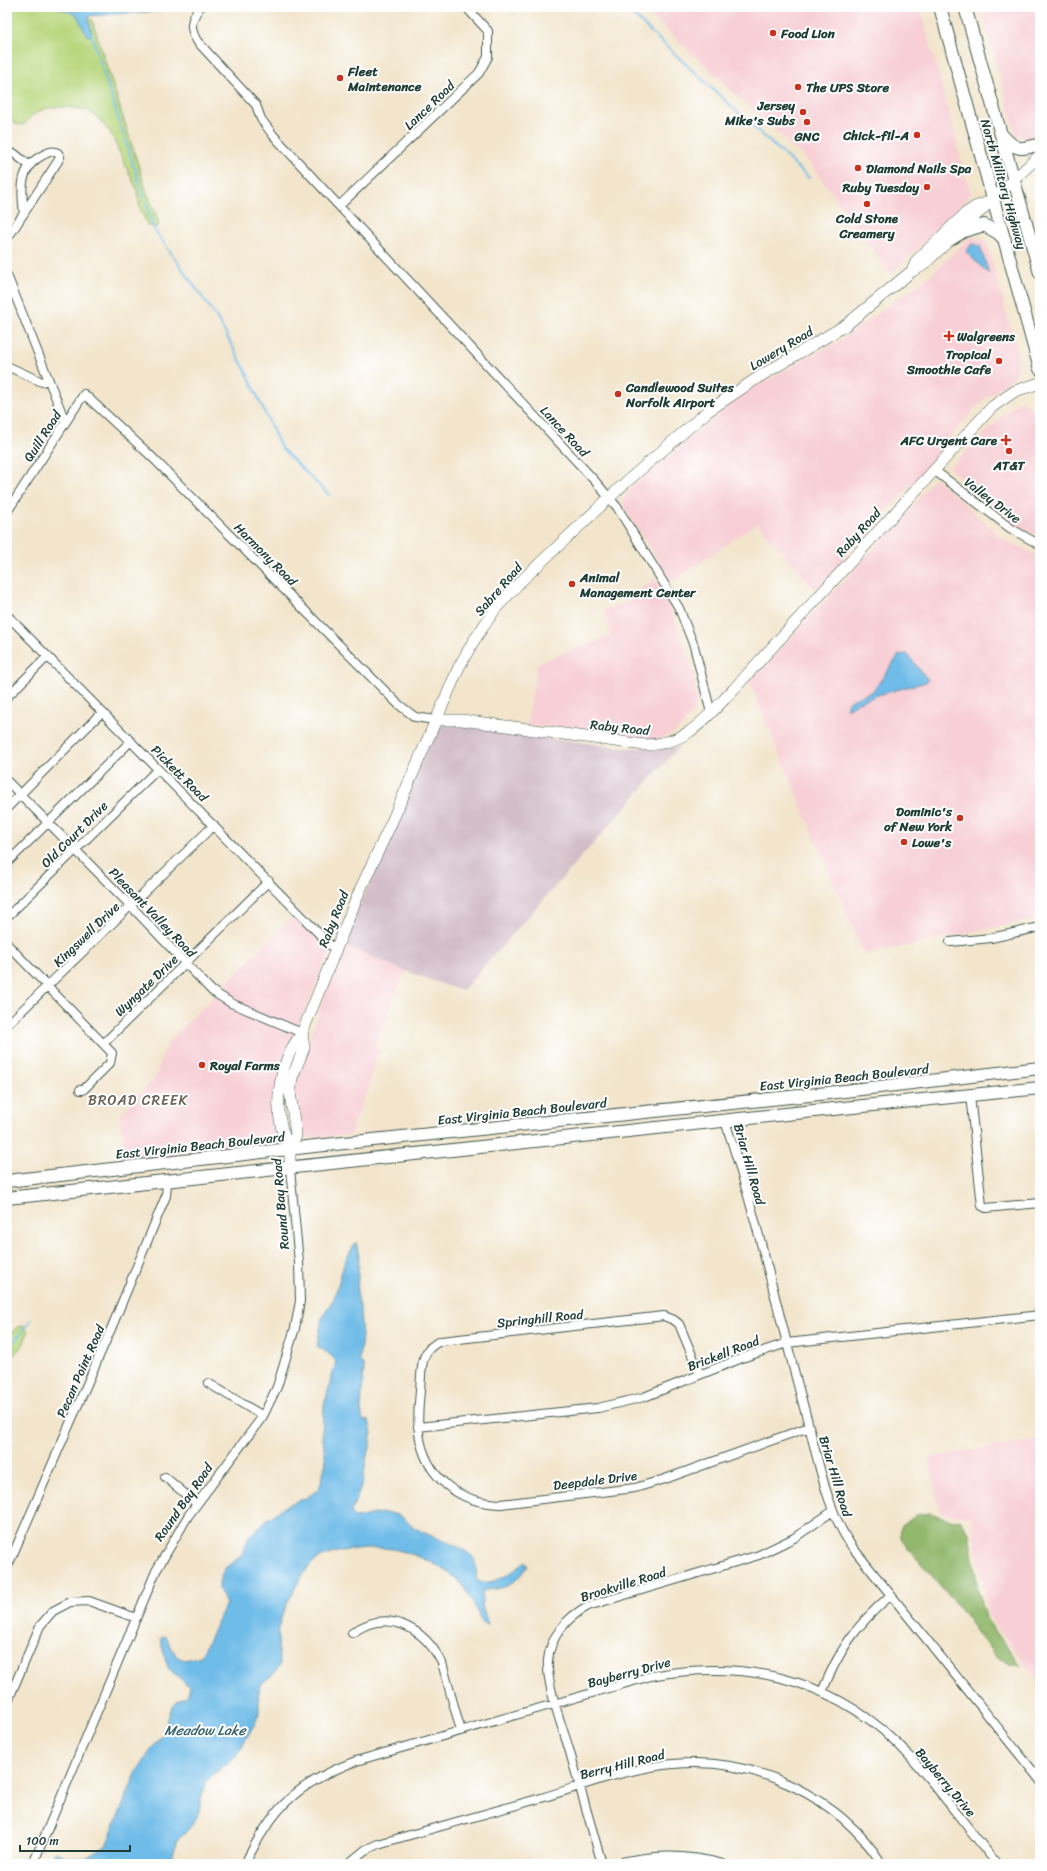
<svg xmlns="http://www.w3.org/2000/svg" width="1047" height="1871" viewBox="0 0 1047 1871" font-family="Sriracha,sans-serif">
<rect width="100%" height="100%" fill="#fff"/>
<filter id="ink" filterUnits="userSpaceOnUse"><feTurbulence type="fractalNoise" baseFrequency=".025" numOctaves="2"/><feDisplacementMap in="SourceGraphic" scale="8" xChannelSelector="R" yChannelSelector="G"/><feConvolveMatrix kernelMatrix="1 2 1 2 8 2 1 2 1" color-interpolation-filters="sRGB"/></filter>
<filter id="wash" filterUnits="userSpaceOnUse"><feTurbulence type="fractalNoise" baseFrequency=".012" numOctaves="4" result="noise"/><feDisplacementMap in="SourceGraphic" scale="16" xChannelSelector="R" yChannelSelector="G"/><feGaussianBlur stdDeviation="0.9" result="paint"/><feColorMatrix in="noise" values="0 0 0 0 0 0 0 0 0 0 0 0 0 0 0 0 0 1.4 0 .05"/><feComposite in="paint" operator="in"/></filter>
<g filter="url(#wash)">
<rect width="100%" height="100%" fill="#f2e5cc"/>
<path fill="#f7cfd5" d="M642,7H920L970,192L966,201L891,274L808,161Z
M981,7H1040V135L1035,139L1016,135Z
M1040,179V216L1035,198Z
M970,237L986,240L1017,351L1018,368L1013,378L982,401L942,446L933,463L869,529L816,591L757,523L672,582L623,506L626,492L746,392L809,356L835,344L930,276Z
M1024,400L1031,408L1040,441V537L1014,526L949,468L1013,406Z
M935,477L1002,539L1040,556V918L864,955L749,681L907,514Z
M655,579L672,610L695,680L697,696L696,705L692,714L683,725L674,733L660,739L648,740L527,725L537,663L611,636L604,610L623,604L630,596Z
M296,914L330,951L295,1034L275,1091L280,1147L125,1161L120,1115L156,1077L166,1044Z
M343,944L405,971L374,1048L379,1050L370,1078L371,1082L353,1124L351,1135L300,1139L292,1101L296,1076Z
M1040,1440V1683L989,1617L971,1517L940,1513L929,1457Z"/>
<path fill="#d2bdc8" d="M438,723L624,748L679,747L462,991L405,971L343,944Z"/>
<path fill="#b8d77e" stroke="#6c8a59" d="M7,7C23,7 68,3 77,16C82,21 84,29 87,36L92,35L88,17L92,20L146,190L159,223L158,227L148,226L140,208L137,190L110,132L96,116L87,110L67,107L46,108L32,115L26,123L22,125L16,124L7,116Z
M24,1326L28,1332L23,1345L7,1362V1338L17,1327Z"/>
<path fill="#92b86d" stroke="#587a50" d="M930,1513L948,1519L960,1520L969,1533L978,1590L987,1620L1021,1666L1012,1665L997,1657L984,1642L958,1606L906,1546L900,1536L901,1527L916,1515Z"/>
<path fill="#6fbce8" stroke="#477c8e" d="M56,7H169L159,11L88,16L92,35L87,36L77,15Z
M972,244L980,246L989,274L966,252Z
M907,654L928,680L926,682L881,694L856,703L847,709V703L852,700L873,691L899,655Z
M356,1242L359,1256L357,1295L360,1307L362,1337L359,1360L364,1367L361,1409L363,1421L369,1420L372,1434L370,1439V1449L367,1455L363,1481L351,1512L355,1518C367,1516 381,1511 394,1514C405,1517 409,1524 417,1529C434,1539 458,1543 473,1557C477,1562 476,1574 477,1581C494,1587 512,1572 526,1562L528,1566C509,1589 511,1586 482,1591V1606L488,1625L483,1624C477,1613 472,1600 465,1589C452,1569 416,1553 392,1549C371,1546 324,1549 309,1566C302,1575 296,1585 292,1595C287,1604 282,1613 280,1623C278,1631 278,1641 278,1650C278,1654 280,1660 280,1665C278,1674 264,1678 260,1687C256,1698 262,1709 257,1720L236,1756L208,1779L201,1798L199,1812L188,1830L178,1840L169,1864H54L53,1861L54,1851L69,1858L84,1859L106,1846L137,1771L162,1734L172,1708L177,1702L188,1694L190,1687L168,1668L160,1639L165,1636L177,1657L185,1660L201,1656L226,1604L219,1589V1582L224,1569L241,1556L249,1537L265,1521L289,1504L304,1499L319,1490L326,1462L322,1433L324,1406L336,1361L328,1353L317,1346L322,1318L334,1298L345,1261Z"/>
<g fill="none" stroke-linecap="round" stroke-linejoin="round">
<path stroke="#6fbce8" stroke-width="2" d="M624,7L809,178
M91,33L154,229L217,318L246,371L281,448L329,495
M7,1351L31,1320"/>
</g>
</g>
<g filter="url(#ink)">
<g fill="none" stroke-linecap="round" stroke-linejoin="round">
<g stroke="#3f564b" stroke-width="10">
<path id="street" d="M200,7C191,19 189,28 197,41L256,105L261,119L273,135L339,206L479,73L488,57V31L466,7
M7,151L15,154L30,166
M339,206L594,480L617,507L679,608L694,646L711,713
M7,239L58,161L60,157L58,153C52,150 49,152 43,155C19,167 21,190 24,213
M7,275L65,421
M7,366L42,382L49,380
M934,470L1010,528L1040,545
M7,512L84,394L151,456L398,704L415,717L435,720
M7,615L335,950
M7,697L48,656
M7,781L131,906L212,991L231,1003L302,1033
M7,808L102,712
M7,863L131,741
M7,917L158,769
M950,942L991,938L1040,927
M7,944L112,1053L110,1063L83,1090H80
M7,1025L214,825
M104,1043L269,881
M970,1095L982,1206L986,1208L1040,1203
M725,1121C757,1217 779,1317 806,1415C818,1458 827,1513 853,1548L1040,1780
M700,1374L679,1324L674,1320L664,1316L441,1341C419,1349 422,1370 420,1390C419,1404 417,1419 419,1433C425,1477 458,1503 501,1504L635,1488L665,1479L809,1427
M208,1383L263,1416
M418,1427L598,1408L644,1397L742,1358L787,1343L1040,1315
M165,1477L197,1504
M7,1568L111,1329L166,1196L167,1182
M352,1633C388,1607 424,1628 442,1663L461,1731
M822,1692C839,1650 856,1625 891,1595
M7,1703L40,1626L53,1611L70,1602L89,1601L136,1618
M33,1864L156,1571L188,1516L263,1416L277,1387L295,1328L300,1301L299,1262L290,1169
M245,1864C272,1808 297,1783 356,1761L651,1676C742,1659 827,1677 895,1741C911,1756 925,1774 939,1791C958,1815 978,1840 997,1864
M348,1864L365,1850L378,1844C432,1829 487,1813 541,1798C585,1785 628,1768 673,1764C753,1756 839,1796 882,1864
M602,1864C591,1826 580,1787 569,1749C562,1726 546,1684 548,1660C550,1637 567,1617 588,1606L759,1555L794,1538L833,1511
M614,1864C650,1854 687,1854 723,1864"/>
</g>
<g stroke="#3f564b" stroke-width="12">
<path id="secondary" d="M912,271L917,260L966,213L975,207L989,202
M435,720H462L644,745C688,744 704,720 733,690L992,407L1015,391L1040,383
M290,1149C270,1113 278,1064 302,1033L360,890L394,817L459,667L473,642L496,608L520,582L625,483L708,411L762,375L846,325L912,271L922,266L1040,155
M290,1169V1149L296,1135L290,1092L292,1078L304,1048L302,1033"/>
</g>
<g stroke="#3f564b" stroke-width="14">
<path id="primary" d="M940,7L1040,369
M965,7L1040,273
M1003,136C1016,151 1021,150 1040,144
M951,239L964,231L984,225L998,233L1005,240
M7,1181L315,1146L819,1094L1040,1068
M7,1198L814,1111L1040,1088"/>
</g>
<use href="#street" stroke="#fff" stroke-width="8"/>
<use href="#secondary" stroke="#fff" stroke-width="11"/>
<use href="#primary" stroke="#fff" stroke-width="12"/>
</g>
</g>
<g fill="#c8321e" stroke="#fff" stroke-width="1.5">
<circle cx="773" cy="33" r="4"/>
<circle cx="340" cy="78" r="4"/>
<circle cx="798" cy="87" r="4"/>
<circle cx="803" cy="112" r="4"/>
<circle cx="807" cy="122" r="4"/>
<circle cx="917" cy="135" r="4"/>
<circle cx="858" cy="168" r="4"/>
<circle cx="927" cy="187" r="4"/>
<circle cx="867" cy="204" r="4"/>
<path d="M947 330h4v4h4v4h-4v4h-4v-4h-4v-4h4z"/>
<circle cx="999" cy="361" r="4"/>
<circle cx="618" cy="394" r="4"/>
<path d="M1004 434h4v4h4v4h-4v4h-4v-4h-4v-4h4z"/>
<circle cx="1009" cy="451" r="4"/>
<circle cx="572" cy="584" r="4"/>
<circle cx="960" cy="818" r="4"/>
<circle cx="904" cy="842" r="4"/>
<circle cx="202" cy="1065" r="4"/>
</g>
<g text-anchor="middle" stroke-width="4" stroke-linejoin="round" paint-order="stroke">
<g font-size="13" font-weight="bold" fill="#1f3d34" stroke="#fff" text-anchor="start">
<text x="781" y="38">Food Lion</text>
<text x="348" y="76">Fleet<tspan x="348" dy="15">Maintenance</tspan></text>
<text x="806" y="92">The UPS Store</text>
<text x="795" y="110" text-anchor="end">Jersey<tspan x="795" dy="15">Mike's Subs</tspan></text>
<text x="909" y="140" text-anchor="end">Chick-fil-A</text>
<text x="807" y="141" text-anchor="middle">GNC</text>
<text x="866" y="173">Diamond Nails Spa</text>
<text x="919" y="192" text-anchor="end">Ruby Tuesday</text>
<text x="867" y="223" text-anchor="middle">Cold Stone<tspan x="867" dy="15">Creamery</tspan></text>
<text x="957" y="341">Walgreens</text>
<text x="991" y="359" text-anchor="end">Tropical<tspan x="991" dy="15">Smoothie Cafe</tspan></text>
<text x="626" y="392">Candlewood Suites<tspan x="626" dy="15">Norfolk Airport</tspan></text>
<text x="997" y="445" text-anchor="end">AFC Urgent Care</text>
<text x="1009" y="470" text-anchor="middle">AT&amp;T</text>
<text x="580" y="582">Animal<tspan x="580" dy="15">Management Center</tspan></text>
<text x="952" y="816" text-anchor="end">Dominic's<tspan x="952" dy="15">of New York</tspan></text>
<text x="912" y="847">Lowe's</text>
<text x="210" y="1070">Royal Farms</text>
</g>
<g font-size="13" fill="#1f3d34" stroke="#fff">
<text transform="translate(429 105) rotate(-44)" y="5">Lance Road</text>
<text transform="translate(1004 184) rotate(74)" y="5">North Military Highway</text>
<text transform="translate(781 348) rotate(-31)" y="5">Lowery Road</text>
<text transform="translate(565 431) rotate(47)" y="5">Lance Road</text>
<text transform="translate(42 436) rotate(-57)" y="5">Quill Road</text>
<text transform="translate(993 500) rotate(37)" y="5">Valley Drive</text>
<text transform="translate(858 532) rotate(-48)" y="5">Raby Road</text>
<text transform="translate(266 554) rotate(45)" y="5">Harmony Road</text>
<text transform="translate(498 589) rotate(-49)" y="5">Sabre Road</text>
<text transform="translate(620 727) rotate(6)" y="5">Raby Road</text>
<text transform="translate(180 773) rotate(45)" y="5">Pickett Road</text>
<text transform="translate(74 834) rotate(-45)" y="5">Old Court Drive</text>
<text transform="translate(153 912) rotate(46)" y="5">Pleasant Valley Road</text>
<text transform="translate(333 919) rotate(-68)" y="5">Raby Road</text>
<text transform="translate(86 934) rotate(-44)" y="5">Kingswell Drive</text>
<text transform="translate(146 985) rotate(-44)" y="5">Wyngate Drive</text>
<text transform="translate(844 1077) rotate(-6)" y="5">East Virginia Beach Boulevard</text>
<text transform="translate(522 1111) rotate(-6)" y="5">East Virginia Beach Boulevard</text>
<text transform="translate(200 1145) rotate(-6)" y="5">East Virginia Beach Boulevard</text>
<text transform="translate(750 1164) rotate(74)" y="5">Briar Hill Road</text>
<text transform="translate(280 1204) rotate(-95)" y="5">Round Bay Road</text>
<text transform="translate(540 1318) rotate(-6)" y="5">Springhill Road</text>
<text transform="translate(723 1353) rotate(-21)" y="5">Brickell Road</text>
<text transform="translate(80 1371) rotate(-66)" y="5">Pecan Point Road</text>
<text transform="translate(836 1476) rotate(73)" y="5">Briar Hill Road</text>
<text transform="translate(595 1480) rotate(-7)" y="5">Deepdale Drive</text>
<text transform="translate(183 1502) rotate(-55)" y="5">Round Bay Road</text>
<text transform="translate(623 1584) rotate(-17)" y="5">Brookville Road</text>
<text transform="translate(629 1672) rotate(-15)" y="5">Bayberry Drive</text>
<text transform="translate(622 1764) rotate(-14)" y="5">Berry Hill Road</text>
<text transform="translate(946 1782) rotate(50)" y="5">Bayberry Drive</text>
</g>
<g font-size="14" letter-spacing="1" fill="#6b6459" stroke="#fff">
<text x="138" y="1105">BROAD CREEK</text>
</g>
<g font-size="14" font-style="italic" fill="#37636a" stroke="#fff">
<text x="205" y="1735">Meadow Lake</text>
</g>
</g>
<rect width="1047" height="1871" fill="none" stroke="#fff" stroke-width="24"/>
<path d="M20 1845v6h110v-6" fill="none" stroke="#1f3d34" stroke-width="2"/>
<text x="26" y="1845" font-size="12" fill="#1f3d34" stroke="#ffffff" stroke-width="3" paint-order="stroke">100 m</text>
</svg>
